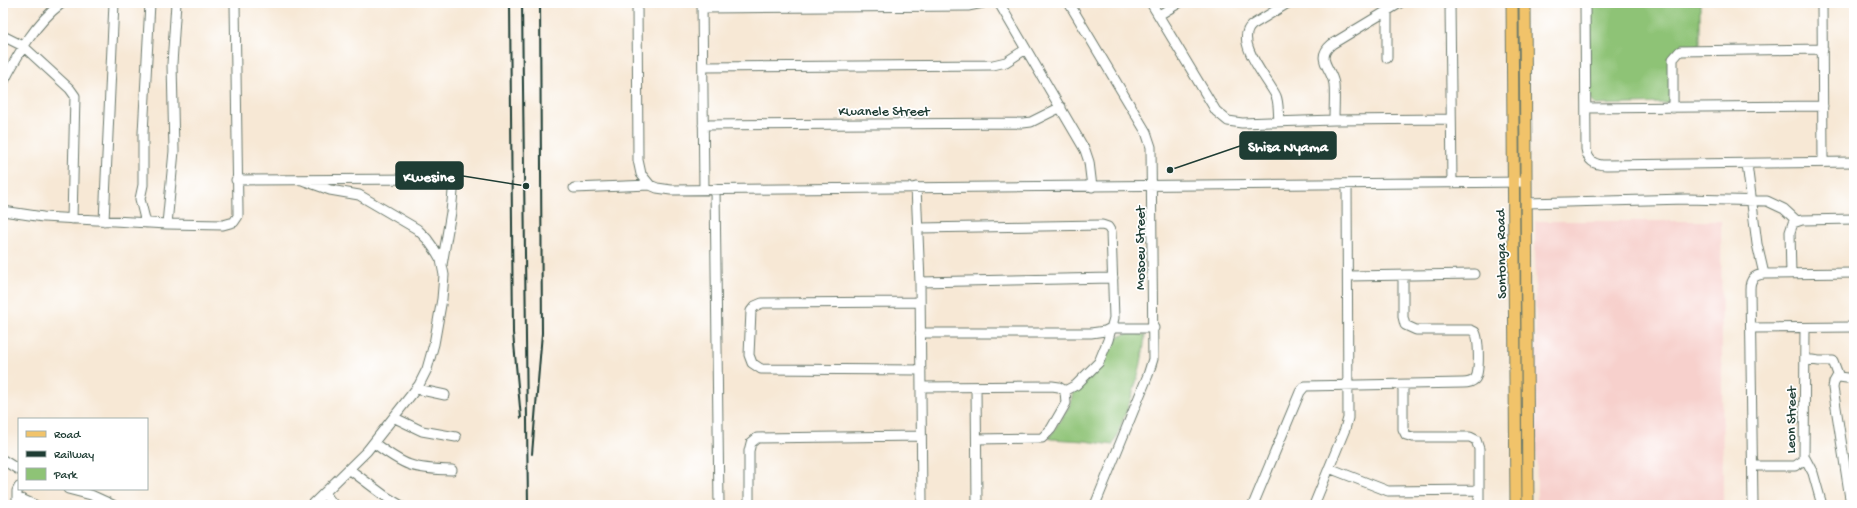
<svg xmlns="http://www.w3.org/2000/svg" width="1857" height="508" viewBox="0 0 1857 508" font-family="'Gochi Hand',sans-serif">
<rect width="100%" height="100%" fill="#fff"/>
<filter id="ink" filterUnits="userSpaceOnUse"><feTurbulence type="fractalNoise" baseFrequency=".025" numOctaves="2"/><feDisplacementMap in="SourceGraphic" scale="8" xChannelSelector="R" yChannelSelector="G"/><feConvolveMatrix kernelMatrix="1 2 1 2 8 2 1 2 1" color-interpolation-filters="sRGB"/></filter>
<filter id="wash" filterUnits="userSpaceOnUse"><feTurbulence type="fractalNoise" baseFrequency=".012" numOctaves="4" result="noise"/><feDisplacementMap in="SourceGraphic" scale="16" xChannelSelector="R" yChannelSelector="G"/><feGaussianBlur stdDeviation="0.9" result="paint"/><feColorMatrix in="noise" values="0 0 0 0 0 0 0 0 0 0 0 0 0 0 0 0 0 1.4 0 .05"/><feComposite in="paint" operator="in"/></filter>
<g filter="url(#wash)">
<rect width="100%" height="100%" fill="#f7e8d5"/>
<path fill="#f7d0cc" d="M1535,221H1721L1723,505H1537Z"/>
<path fill="#8ec376" stroke="#568055" d="M1589,3H1700V46C1689,48 1675,46 1670,58V100L1668,103L1595,105L1589,97Z
M1131,333L1145,335C1142,375 1128,408 1113,445L1085,441L1050,439L1049,438L1070,405L1073,391L1092,376L1101,365L1112,341L1122,335Z"/>
</g>
<g filter="url(#ink)">
<g fill="none" stroke-linecap="round" stroke-linejoin="round">
<g stroke="#6b796c" stroke-width="11">
<path id="minor" d="M637,3L638,160L641,174L650,185
M702,3L704,189
M999,3L1085,150L1089,162L1092,187
M1069,3L1146,132L1151,147L1153,359L1148,375L1095,505
M1151,3L1216,111L1228,121L1242,123L1334,120L1451,119
M1450,3L1452,183
M1585,3L1586,149C1588,161 1594,165 1606,165L1854,162
M1822,3L1823,162
M702,8L968,6L983,3
M1387,11V58
M1159,15L1179,3
M3,36L23,46L70,89L75,96L72,219
M703,67L993,65L1006,62L1026,49
M3,83C18,54 35,23 62,3
M1586,108L1823,106
M1673,108V59L1680,51L1823,49
M1334,120C1334,108 1335,96 1334,84C1332,68 1314,59 1332,44L1400,3
M1279,121C1278,113 1279,103 1276,96C1268,79 1233,41 1252,25L1288,3
M703,125L1023,123L1031,122L1061,107
M1747,164L1757,244L1764,274
M236,180L425,179L454,181L451,212L442,265
M302,180L330,190L359,195L417,229L427,239L437,253L441,260L444,275L442,299L434,344L427,369L419,385L367,451L312,505
M916,187L920,282L922,505
M574,188L650,185L657,188L671,190L1526,182
M715,189L719,505
M1526,203L1687,199L1767,201L1784,209L1797,221
M3,211L43,217L167,224L223,225L234,222L238,216V211L235,3
M104,221L114,3
M146,223L140,199L143,185V133L150,3
M167,224L174,151L172,64L176,3
M919,228L1102,225L1108,227L1111,232L1114,318L1108,340L1099,362L1076,385L1065,391L1066,403L1051,429L1042,438L977,439
M1791,274L1790,232L1793,223L1802,220L1854,219
M1348,276L1475,274
M920,282L1113,278
M920,302L762,303L755,306L751,311L749,355L752,363L761,369L921,370
M1751,328L1854,327
M920,333H1091L1105,331L1111,328H1154
M1805,359L1819,361H1833L1839,377L1854,379
M1838,375L1834,382L1833,388L1851,505
M1403,385V429L1406,435L1413,437H1470L1476,440L1479,449V505
M921,387L1052,386L1059,387L1065,391
M976,387L977,505
M417,389L445,395
M395,418L422,431L456,437
M374,443C405,466 412,469 452,470
M1805,458L1813,473L1822,505
M3,460L19,470
M1753,466H1795L1804,460L1805,328
M1329,468L1388,491L1479,490
M349,469L385,496L400,505
M68,489L91,495L113,505
M324,493L334,505
M17,497L35,505
M17,505V491L19,487
M749,505V451L751,443L757,438L921,436
M1253,505L1300,392L1305,386L1463,383C1468,383 1472,382 1475,379C1480,373 1479,338 1475,332L1471,330H1416L1405,325L1403,317V276
M1314,505L1345,429L1348,418L1347,184
M1753,505L1750,289C1750,279 1754,275 1764,274L1854,273"/>
</g>
<g stroke="#6b796c" stroke-width="13">
<path id="major" d="M1512,3L1516,505
M1525,3L1528,505"/>
</g>
<use href="#minor" stroke="#fff" stroke-width="9"/>
<use href="#major" stroke="#f1c36a" stroke-width="11"/>
<path stroke="#1f3d34" stroke-width="2" d="M510,3L513,333L521,418
M522,3L528,505
M532,454L542,333L540,3"/>
</g>
</g>
<g text-anchor="middle" stroke-width="3.5" stroke-linejoin="round" paint-order="stroke">
<g font-size="14" fill="#1f3d34" stroke="#fff">
<text x="884" y="115">Kwanele Street</text>
<text transform="translate(1139 248) rotate(-90)" y="5">Mosoeu Street</text>
<text transform="translate(1500 254) rotate(-91)" y="5">Sontonga Road</text>
<text transform="translate(1790 420) rotate(-89)" y="5">Leon Street</text>
</g>
</g>
<path fill="none" stroke="#1f3d34" stroke-width="1.5" d="M1170 170L1240 146M526 186L463 176"/>
<g fill="#1f3d34" stroke="#fff" stroke-width="1.5">
<circle cx="1170" cy="170" r="4"/>
<circle cx="526" cy="186" r="4"/>
</g>
<g fill="#1f3d34" stroke="#1f3d34" stroke-width="1.5">
<rect x="1240" y="132" width="96" height="27" rx="4"/>
<rect x="396" y="162" width="67" height="27" rx="4"/>
</g>
<g font-size="15" text-anchor="middle" font-weight="bold" fill="#fff">
<text x="1288" y="151">Shisa Nyama</text>
<text x="429" y="181">Kwesine</text>
</g>
<rect width="1857" height="508" fill="none" stroke="#fff" stroke-width="16"/>
<rect x="18" y="418" width="130" height="72" fill="#ffffff" stroke="#a5b1ae"/>
<rect x="26" y="431" width="20" height="6" fill="#f1c36a" stroke="#a5b1ae"/>
<text x="54" y="438" font-size="12" fill="#1f3d34">Road</text>
<rect x="26" y="451" width="20" height="6" fill="#1f3d34" stroke="#a5b1ae"/>
<text x="54" y="458" font-size="12" fill="#1f3d34">Railway</text>
<rect x="26" y="468" width="20" height="12" fill="#8ec376" stroke="#a5b1ae"/>
<text x="54" y="478" font-size="12" fill="#1f3d34">Park</text>
</svg>
